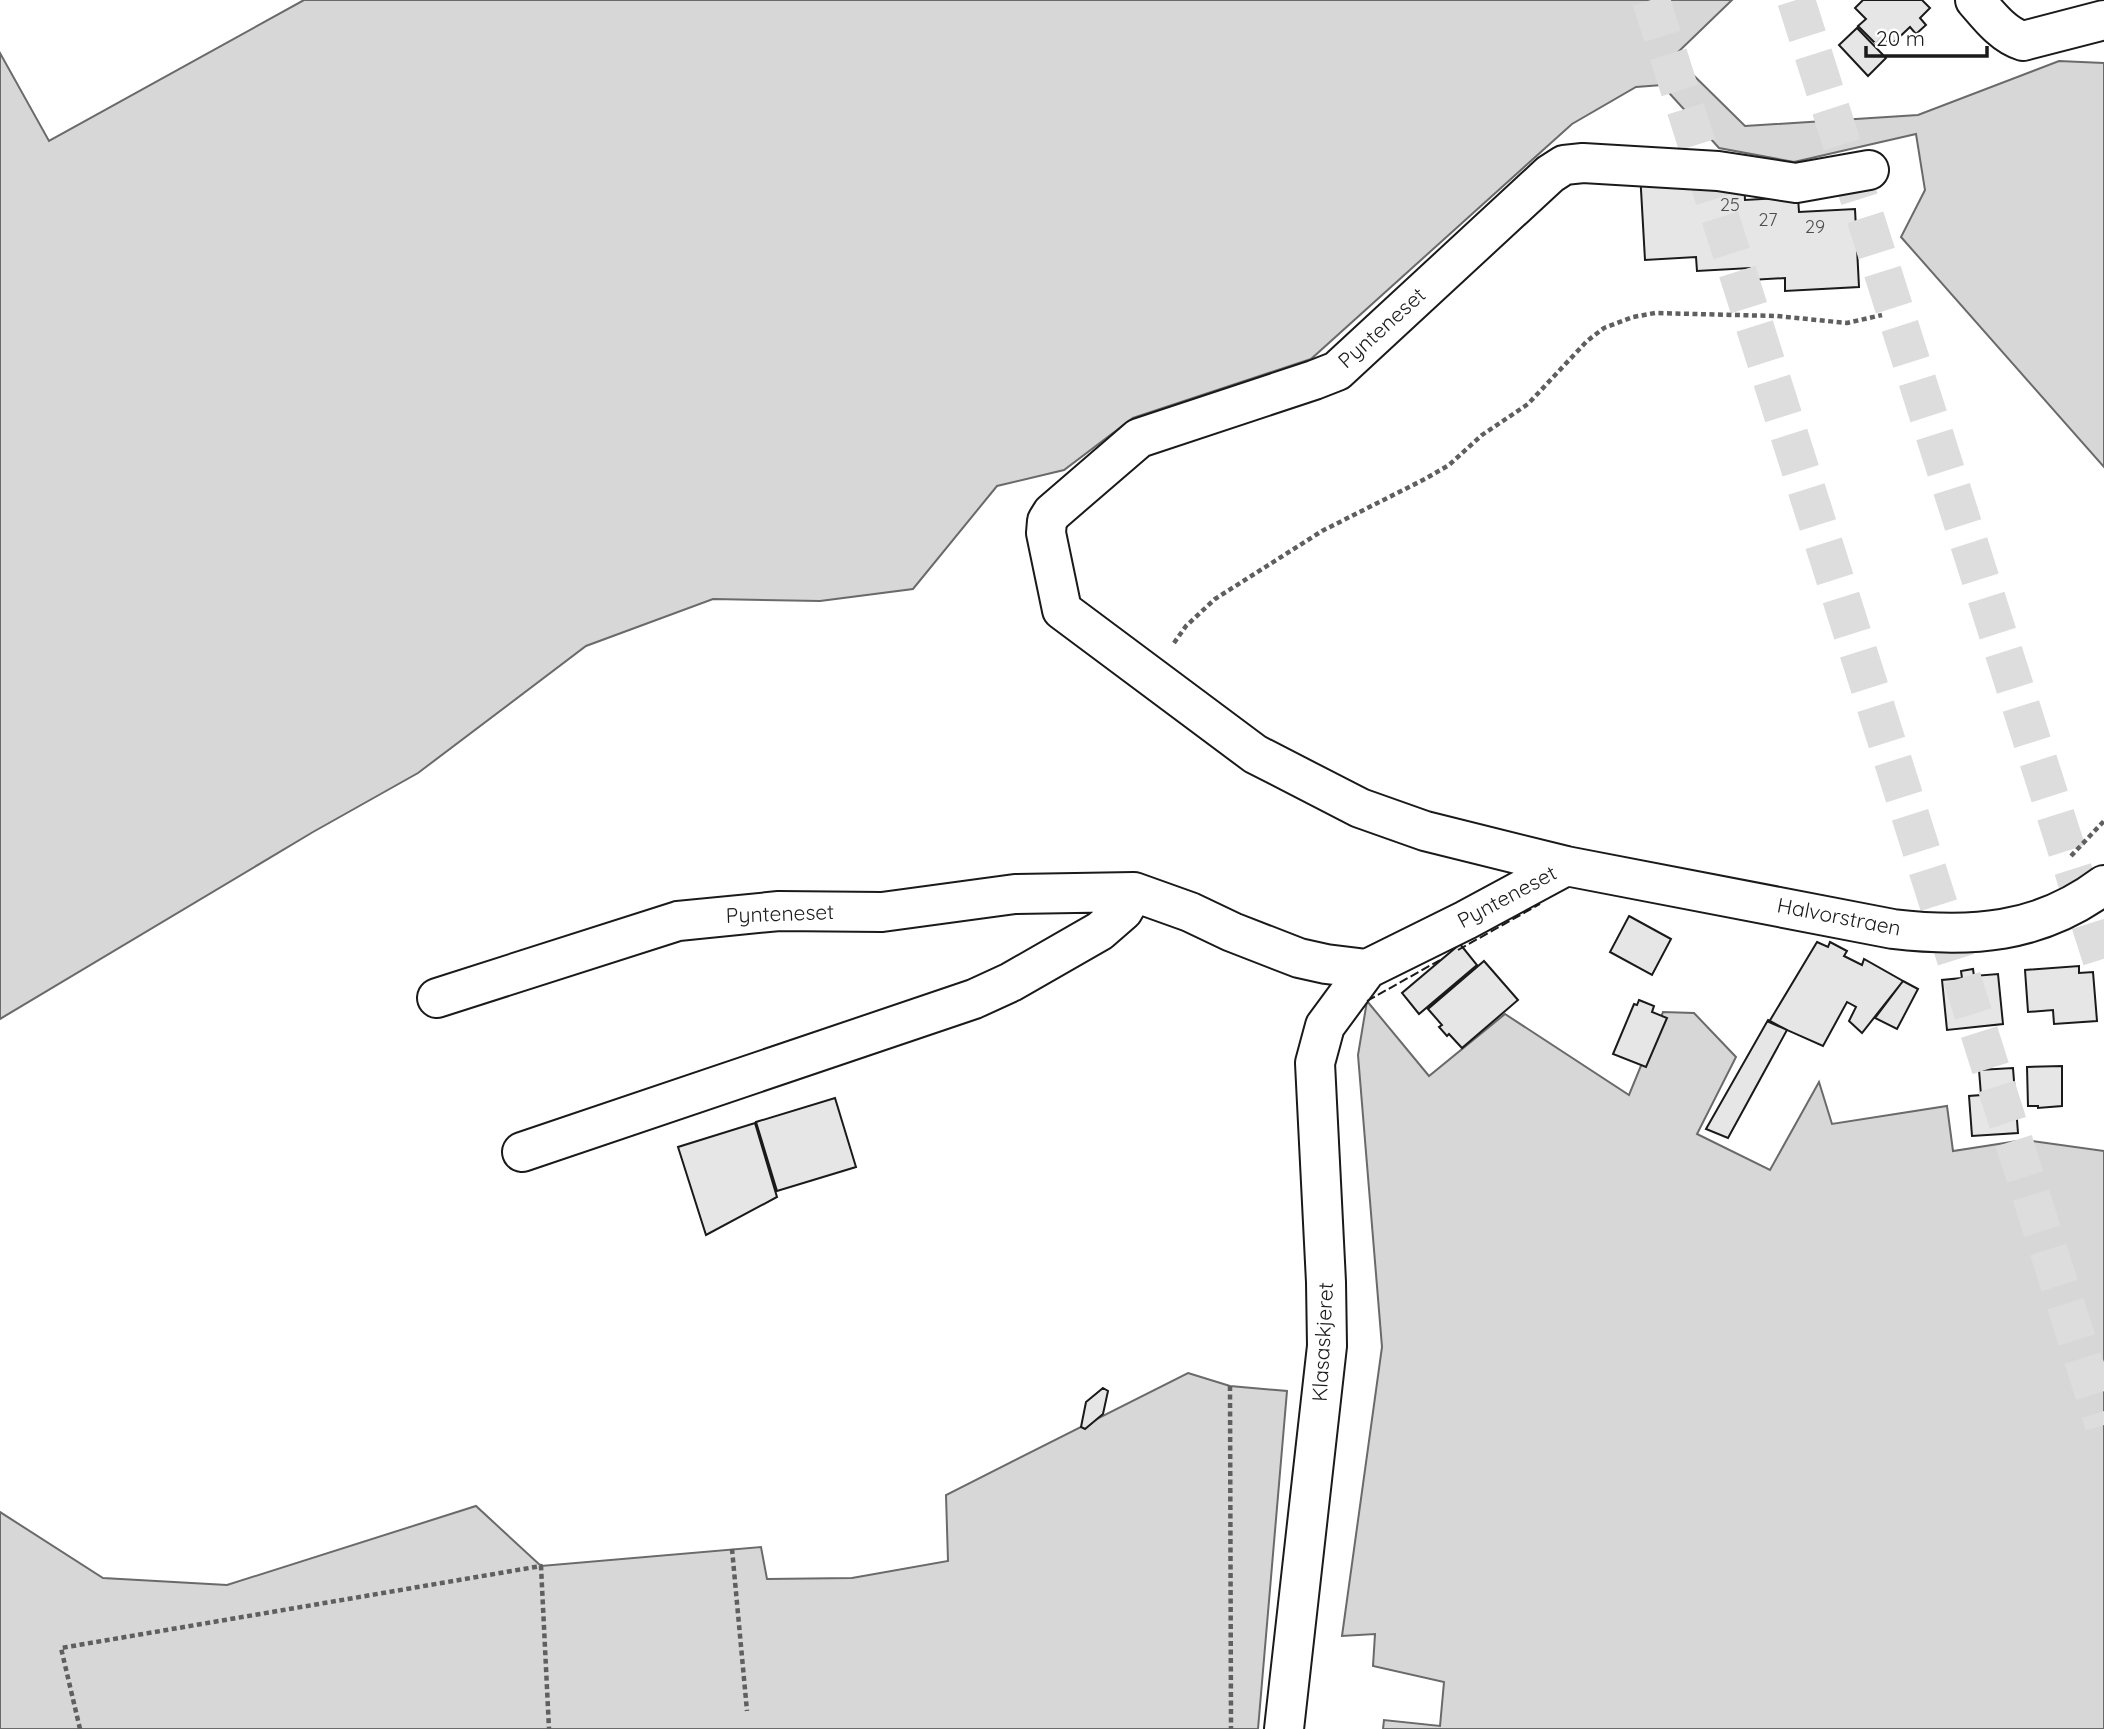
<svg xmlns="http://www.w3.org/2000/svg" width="2104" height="1729" viewBox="0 0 2104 1729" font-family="Quicksand,sans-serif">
<rect width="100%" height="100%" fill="#fff"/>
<path fill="#d7d7d7" stroke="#6a6a6a" stroke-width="2" d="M304,0H1732L1674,56L1745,126L1918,115L2059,61L2104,63V467L1901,237L1925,190L1916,134L1794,162L1719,148L1662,85L1636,87L1572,124L1311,359L1133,418L1064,470L997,486L913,589L820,601L713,599L586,646L418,773L313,832L0,1019V53L49,141Z
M1367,1001L1429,1076L1505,1014L1629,1095L1663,1012L1694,1013L1736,1057L1697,1134L1770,1170L1819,1082L1832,1124L1947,1106L1953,1151L2024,1140L2104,1151V1729H1383L1384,1720L1440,1726L1444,1682L1373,1666L1375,1634L1342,1636L1382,1347L1358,1055Z
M1188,1373L1230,1386L1287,1391L1258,1729H0V1512L103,1578L227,1585L476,1506L541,1566L761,1547L767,1579L852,1578L948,1561L946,1495Z"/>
<path fill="#e6e6e6" stroke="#1a1a1a" stroke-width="2" d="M1863,0H1922L1930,8L1920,18L1926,25L1916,34L1910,27L1891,45L1883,37L1876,44L1858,26L1866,19L1855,8Z
M1857,28L1886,58L1868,76L1839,45Z
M1640,172L1744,180L1745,200L1798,197L1799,212L1855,209L1859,287L1785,291V278L1750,280V268L1697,271L1696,257L1645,260Z
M1629,916L1671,939L1652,975L1610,952Z
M1817,942L1828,947L1830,942L1847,951L1844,956L1862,965L1864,959L1903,981L1862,1033L1849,1021L1856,1007L1847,1002L1823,1046L1769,1022Z
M1460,944L1477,965L1419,1014L1402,993Z
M1484,961L1518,1000L1462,1048L1449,1034L1447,1036L1439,1027L1442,1025L1428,1009Z
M2079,966V973L2093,972L2097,1021L2054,1024L2053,1010L2028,1012L2025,970Z
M1973,969L1974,976L1998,974L2003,1024L1947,1030L1942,980L1962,978L1961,971Z
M1903,981L1918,989L1897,1029L1875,1018Z
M1639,1000L1654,1006L1652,1012L1667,1018L1646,1067L1613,1054L1634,1004L1637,1005Z
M1768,1020L1787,1030L1728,1138L1706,1129Z
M2062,1066V1106L2038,1108V1106H2028L2027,1067Z
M2013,1068L2018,1133L1972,1136L1969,1096L1981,1095L1979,1070Z
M835,1098L856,1167L777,1191L756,1122Z
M755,1123L777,1197L706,1235L678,1147Z
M1103,1388L1108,1391L1103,1414L1085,1429L1081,1427L1086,1402Z"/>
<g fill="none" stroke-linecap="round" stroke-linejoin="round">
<path stroke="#ddd" stroke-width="38" stroke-dasharray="38 19" stroke-linecap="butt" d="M1651,0L2104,1425
M1796,0L2104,967"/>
<g stroke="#1a1a1a" stroke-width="42">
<path id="minor" d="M1975,0C1988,15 2003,35 2023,41L2104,20
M1869,170L1796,183L1718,171L1583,163L1564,165L1550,174L1337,371L1314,380L1139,438L1052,513L1047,521L1046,533L1062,610L1255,754L1360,808L1425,831L1566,866L1893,929C1970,938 2039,934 2104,885
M437,998L678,921L779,911L882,912L1015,894L1134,892L1190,912L1232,932L1299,958L1326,964L1367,969L1466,920L1566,866
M522,1152L974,999L1011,982L1100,931L1123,911L1134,892
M1284,1729L1327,1346L1326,1282L1315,1063L1325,1026L1367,969"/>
</g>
<path stroke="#5f5f5f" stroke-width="4.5" stroke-dasharray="5 3.5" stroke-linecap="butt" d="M1174,643L1186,626L1215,599L1322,531L1425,479L1449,465L1482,435L1528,404L1587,341L1604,328L1633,317L1655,313L1777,316L1847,323L1882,315
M2071,856L2104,821
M1230,1386L1231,1729
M732,1549L747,1711
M80,1729L61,1648L541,1566L549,1729"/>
<use href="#minor" stroke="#fff" stroke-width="38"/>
<path stroke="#1a1a1a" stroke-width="2" stroke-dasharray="9 3.5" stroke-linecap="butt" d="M1458,950L1540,904
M1367,1001L1440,960"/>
</g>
<g text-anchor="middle" stroke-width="5" stroke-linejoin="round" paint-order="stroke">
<g font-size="18" fill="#4d4d4d">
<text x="1730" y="211">25</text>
<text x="1768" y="226">27</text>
<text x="1815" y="233">29</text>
</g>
<g font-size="21" fill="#1a1a1a" stroke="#fff">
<text transform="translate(1382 328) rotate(-42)" y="7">Pynteneset</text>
<text transform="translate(1507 897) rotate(-28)" y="7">Pynteneset</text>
<text transform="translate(780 914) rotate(-2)" y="7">Pynteneset</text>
<text transform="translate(1839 917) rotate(11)" y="7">Halvorstraen</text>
<text transform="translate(1323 1342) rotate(-87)" y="7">Klasaskjeret</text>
</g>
</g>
<path d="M1866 46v10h121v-10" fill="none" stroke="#1a1a1a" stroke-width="3.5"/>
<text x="1876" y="46" font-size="21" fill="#1a1a1a" stroke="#ffffff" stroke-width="5" paint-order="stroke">20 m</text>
</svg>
